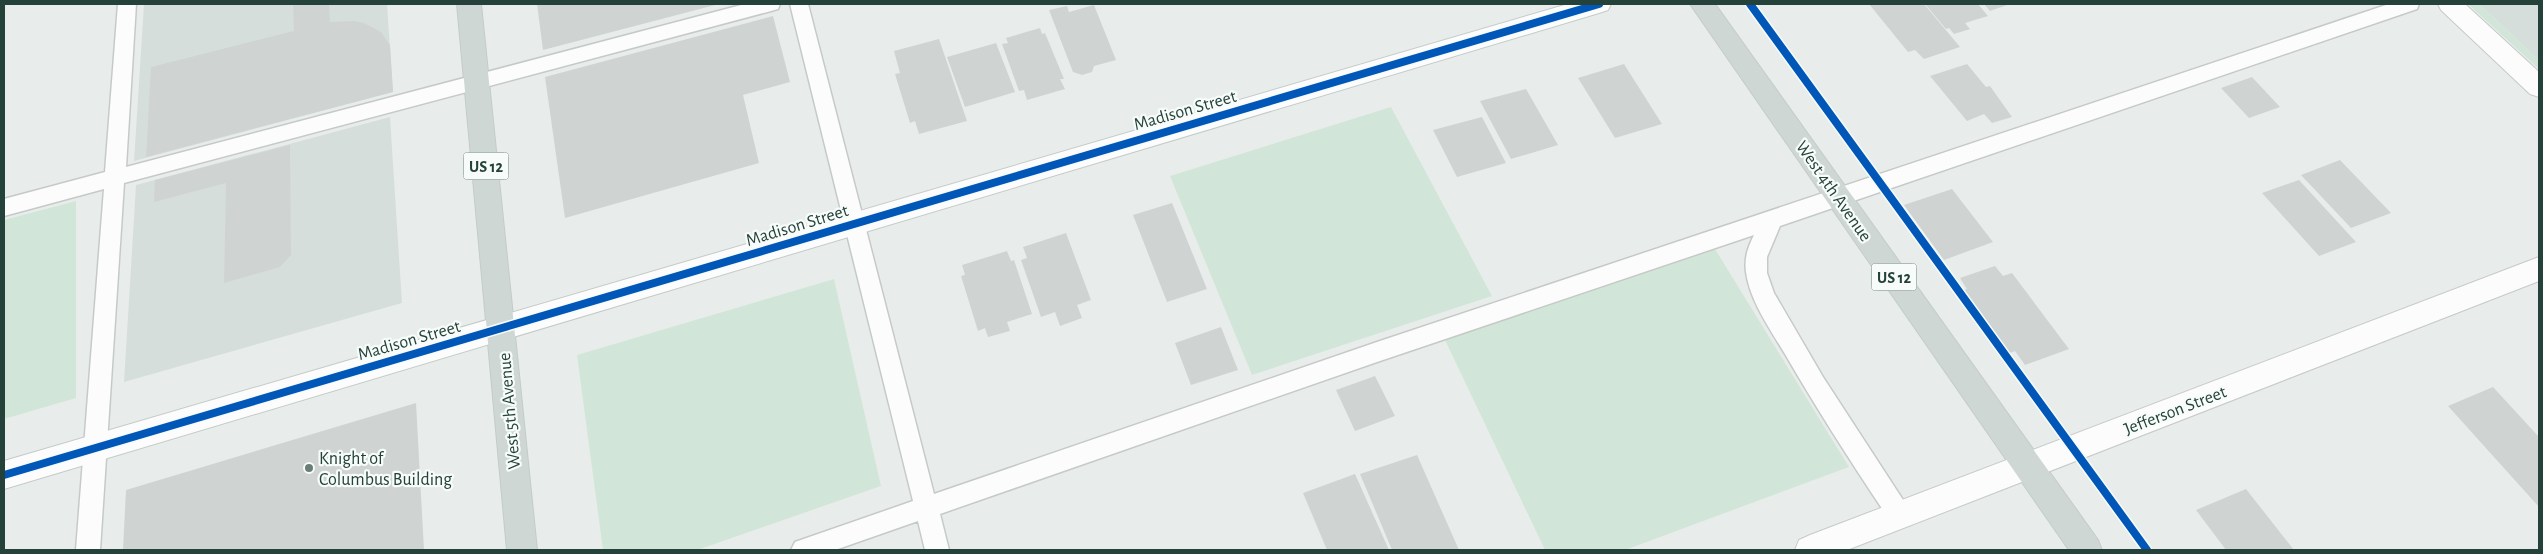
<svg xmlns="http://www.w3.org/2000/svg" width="2543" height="554" viewBox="0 0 2543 554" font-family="'Alegreya Sans',sans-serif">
<rect width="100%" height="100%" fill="#e8edeb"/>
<path fill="#d6dedb" d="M144,4H387L393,92L134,161Z
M2479,4H2539V60Z
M390,117L402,303L124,382L136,185Z"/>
<path fill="#d1e6d8" d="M2468,4H2479L2539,60V69Z
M1391,107L1492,296L1252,375L1170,176Z
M76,201V398L4,419V220Z
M1715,249L1849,467L1625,550H1545L1445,340Z
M834,279L881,486L697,550H603L577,355Z"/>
<path fill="#cfd4d2" d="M293,4H329L330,22L354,21L364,23L381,32L390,45L393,92L146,157L151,67L294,31Z
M537,4H719L543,50Z
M1869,4H1924L1960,47L1924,59L1915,50L1908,52Z
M1925,4H1978L1988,16L1965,23L1970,29L1954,34L1949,28L1946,29Z
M1984,4H2010L1990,11Z
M1094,5L1116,60L1094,66L1092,72L1082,75L1073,72L1049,10L1067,6L1069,12Z
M773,16L790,82L743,95L759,163L565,218L545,77Z
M1040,28L1042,34L1045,33L1064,79H1060L1065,89L1027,100L1024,90L1019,91L1002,44L1008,43L1006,38Z
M939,39L967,121L919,134L915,121L910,123L895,74L900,73L894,51Z
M996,43L1015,92L965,107L947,57Z
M1624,64L1662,124L1615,138L1578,78Z
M1967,64L1986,87L1990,86L2012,117L1992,123L1984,114L1967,121L1930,76Z
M2252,77L2280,107L2249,118L2221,88Z
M1526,89L1558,145L1511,159L1480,101Z
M1482,117L1506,163L1457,177L1433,130Z
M290,145L291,255L280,267L224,283L226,183L154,202L155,180Z
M2340,160L2391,213L2351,228L2301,175Z
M2299,180L2356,242L2319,256L2262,193Z
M1952,189L1993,242L1944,260L1904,205Z
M1172,203L1207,289L1167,302L1133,215Z
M1066,233L1091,300L1077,305L1082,318L1060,326L1055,312L1041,317L1021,260L1027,258L1023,247Z
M1007,251L1011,261L1014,260L1032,314L1007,322L1010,331L988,337L985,328L978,331L961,276L965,275L962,265Z
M1995,266L2003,276L2012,273L2069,349L2025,365L2015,351L2010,353L1964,290L1967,289L1960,278Z
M1221,327L1238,370L1191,385L1175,343Z
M1375,376L1395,416L1355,431L1336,390Z
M2493,387L2539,437V507L2448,406Z
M416,403L424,550H123L126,490Z
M1417,455L1459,550H1392L1360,474Z
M1355,474L1389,550H1327L1303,493Z
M2246,489L2294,550H2226L2196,510Z"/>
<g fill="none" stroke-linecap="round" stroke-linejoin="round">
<g stroke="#c5cac8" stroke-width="3">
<path id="lane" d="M118,4H136L126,167L745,4H780L778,9L771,11L124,183L100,550H76L104,189L4,216V199L105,172Z
M790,4H808L934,494L1377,342L2389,4H2419L2417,9L1780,226L1767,257V273L1774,293L1823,377L1907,506L1911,514L1907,522L1899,525L1891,522C1854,467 1818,411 1785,354C1770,329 1750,301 1746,272C1744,258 1748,247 1754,235L1377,362L940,514L949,550H925L918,521L835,550H791L795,542L913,501Z"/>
</g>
<g stroke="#c5cac8" stroke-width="2">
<path id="street" d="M2438,4H2465L2539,72V97L2530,94L2441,10Z
M2539,257V281L1847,550H1795L1799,540L1810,535Z"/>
</g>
<g stroke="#c3cbc8" stroke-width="2">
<path id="secondary" d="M1568,4H1611L1608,10L1599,13L4,489V461Z"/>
</g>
<g stroke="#c3ccc9" stroke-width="2">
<path id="primary" d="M457,4H481L537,550H507Z
M1690,4H1715L2098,540L2102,550H2069Z"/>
</g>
<use href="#lane" fill="#fcfcfc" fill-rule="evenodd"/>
<use href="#street" fill="#fcfcfc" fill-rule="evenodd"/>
<use href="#secondary" fill="#fcfcfc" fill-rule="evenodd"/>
<use href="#primary" fill="#cfd7d5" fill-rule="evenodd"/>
<g stroke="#f7fbf9" stroke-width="11">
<path id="cycleway" d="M1750,4L2147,550
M4,475L1599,4"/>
</g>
<use href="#cycleway" stroke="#0057b8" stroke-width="8"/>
</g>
<circle fill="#697e78" stroke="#f7fbf9" stroke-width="2" cx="309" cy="468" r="5"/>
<g text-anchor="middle" stroke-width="4.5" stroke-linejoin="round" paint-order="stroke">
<g fill="#f7fbf9" stroke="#637a73" stroke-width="1">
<rect x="463.5" y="152.5" width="45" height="27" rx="4"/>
<rect x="1871.5" y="263.5" width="45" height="27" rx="4"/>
</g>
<g font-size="16" font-weight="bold" fill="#24423a">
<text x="486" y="172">US 12</text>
<text x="1894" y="283">US 12</text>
</g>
<g font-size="18" fill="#24423a" stroke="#f7fbf9">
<text transform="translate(1185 110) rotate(-16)" y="6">Madison Street</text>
<text transform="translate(1834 191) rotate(55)" y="6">West 4th Avenue</text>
<text transform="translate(797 225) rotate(-17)" y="6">Madison Street</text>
<text transform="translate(409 340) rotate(-16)" y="6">Madison Street</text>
<text transform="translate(2175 410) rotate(-21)" y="6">Jefferson Street</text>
<text transform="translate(509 411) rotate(-95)" y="6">West 5th Avenue</text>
</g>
<g font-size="18" fill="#24423a" stroke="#f7fbf9" text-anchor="start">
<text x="319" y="464">Knight of<tspan x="319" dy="21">Columbus Building</tspan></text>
</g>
</g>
<rect width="2543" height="554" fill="none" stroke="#24423a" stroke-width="10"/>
</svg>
